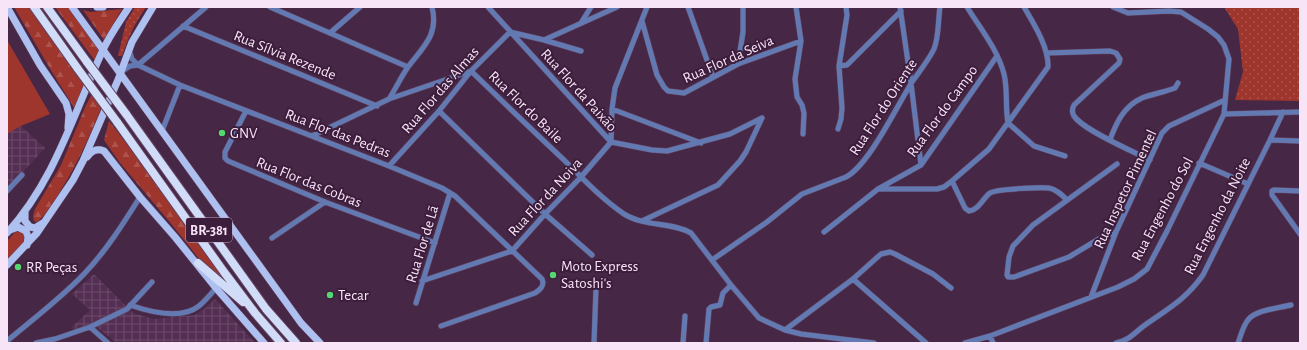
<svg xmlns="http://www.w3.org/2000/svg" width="1307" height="350" viewBox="0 0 1307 350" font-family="'Alegreya Sans',sans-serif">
<defs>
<pattern id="industrial-grid" width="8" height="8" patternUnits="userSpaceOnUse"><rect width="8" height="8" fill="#542f53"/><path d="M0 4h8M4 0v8" fill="none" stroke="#6d4d6c"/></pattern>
<pattern id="grass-dots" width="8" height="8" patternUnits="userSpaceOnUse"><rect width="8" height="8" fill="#9f362e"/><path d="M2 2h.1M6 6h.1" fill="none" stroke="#ad534d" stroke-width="1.8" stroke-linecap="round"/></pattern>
<pattern id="forest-firs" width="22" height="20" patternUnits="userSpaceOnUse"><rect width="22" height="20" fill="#9f362e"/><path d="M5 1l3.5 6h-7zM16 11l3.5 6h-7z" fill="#ad534d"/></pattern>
</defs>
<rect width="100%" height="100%" fill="#472746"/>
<path fill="url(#industrial-grid)" d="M21,126L45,148L7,189V134Z
M94,274L133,313L153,319L195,315L204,309L215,299L255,343H117L93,324L74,331L72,327L90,310L72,294Z"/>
<path fill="url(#grass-dots)" d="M135,7H146C135,23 128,38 122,56H118L126,22Z
M1224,7H1300V101L1235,100L1243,72L1238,29Z"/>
<path fill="url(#forest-firs)" d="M14,7H29L86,88L75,109L52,72Z
M55,7H69L101,51L98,65Z
M122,9L104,40L83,10L91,12Z
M92,94L101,109C88,140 75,169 56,198C50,207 46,215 37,222L34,221L33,216L35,209L61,165L86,105Z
M109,121L170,199L233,290L200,260L173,226L120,163L104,140Z"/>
<path fill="#9f362e" d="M7,40L50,114L21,126L7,134Z
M16,231L22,232L27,237L24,245L7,261V241Z"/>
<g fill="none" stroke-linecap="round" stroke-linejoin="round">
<g stroke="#634562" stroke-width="6">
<path id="minor" d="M270,7L408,67
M488,7L611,142L652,150L667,151L730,134L762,118
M688,7L713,77
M796,7L801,41L795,79L797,97L802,105L804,113L803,134
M900,7L911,83L921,165
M967,7C980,28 998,50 1004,74C1008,90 1005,107 1008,123L1034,146L1065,156
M642,21L657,75L664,87L668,91L684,93L738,64L801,41
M581,23L591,7
M183,26L377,106
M330,33L360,7
M544,40L617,7
M129,50L132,59L138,65L180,85L389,166L442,188L455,196L542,279C545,286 540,290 535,293L441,326
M1047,53L1110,51L1116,53L1120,59L1119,63L1074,105C1072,109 1072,113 1074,116C1083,130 1134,152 1150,160
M738,64L743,32V7
M138,65L206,7
M839,66L847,65L901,11
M121,72L130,66L138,65
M389,99C396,88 401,77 408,67C423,47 439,35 432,7
M612,109L701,143
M246,111L225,152V158L228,161L325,202L435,243
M439,111L545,214L592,255
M1224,114L1300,112
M838,129L841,119L842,108L839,66L847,15L846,7
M162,131L180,85
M312,136L389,99L471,71C501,100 532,130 563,159C582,178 602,199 624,214C645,227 673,222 691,233L731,285L759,318L785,330L801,334L874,343
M1110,140C1116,123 1124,106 1142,98C1152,94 1165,92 1175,88L1178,83
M1270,140L1300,141
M611,142L612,109L615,88L647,7
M1199,163L1248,184
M389,166L439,111L471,71L510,32L544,40L581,51
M952,181L965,208L969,211C979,210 983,198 990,193C995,189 1041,187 1049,188C1056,189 1062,195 1067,200
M878,189H937L944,187L952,181L989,149L1048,67C1049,48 1034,24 1024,7
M7,191L22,175
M1300,191L1274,190L1272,191V195L1300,234
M642,221L718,185L740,161L746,152L762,118
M824,232L878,189L921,165L997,56
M1116,232L1102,237L1069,257L1014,277H1008L1007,275L1009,257L1013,246L1033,225L1117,164
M272,238L325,202
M712,260L767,222L802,194L846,177C869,165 897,106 912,82C919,72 928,61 934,49C939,37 938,20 940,7
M853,279L926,343
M422,281L512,251L545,214L581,177L611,142
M1091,297L1116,232L1162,133L1169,126L1225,100
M416,303L450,193
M130,305C150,312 181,320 199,306C205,301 211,294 216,288
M90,327L108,343
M785,330L853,279L881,254L890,252L895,254L933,274L951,288
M990,336L993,343
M7,341C33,319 60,299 84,274C106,251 123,224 140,197
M36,343L55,339L90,327L127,309L152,282
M594,343L596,288
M683,343L685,316
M706,343L709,309L711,307L720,305L723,293L731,285
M965,343L990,336L1118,287L1134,279L1147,269L1167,231L1224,114L1229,59L1224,45L1218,37L1208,29L1181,12L1169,11L1128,13L1113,7
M1116,343C1130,340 1134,333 1145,325C1169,308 1185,300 1203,275L1270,140L1283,112
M1238,343C1241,335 1243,326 1248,320C1255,310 1279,308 1291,305"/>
</g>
<g stroke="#634562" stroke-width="8">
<path id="major" d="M7,7L40,65L66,103L69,114L68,128
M72,7L301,323L320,343
M97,7H103
M87,157C92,151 96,148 104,151L140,197L175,237L216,288L264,343
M25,212V221L30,227L35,228L43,223
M10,230L18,227L26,231L28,237L27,245
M7,233C55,180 73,115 102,52C109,36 120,21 129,7
M7,265L37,233L73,180L83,161L118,80L132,42L153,7"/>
</g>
<g stroke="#634562" stroke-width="10">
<path id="highway" d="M34,7L78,69
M47,7L87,62
M126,114L266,309L296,343
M117,122L224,272L255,313L281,343
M198,263L243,302"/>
</g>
<use href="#minor" stroke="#6379b2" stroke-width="5"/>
<use href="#major" stroke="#adc0ef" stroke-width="7"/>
<use href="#highway" stroke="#d1dcf9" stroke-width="8"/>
<g stroke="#634562" stroke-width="10" stroke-linecap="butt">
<path id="highway-bridge" d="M87,62L126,114
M78,69L117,122"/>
</g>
<use href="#highway-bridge" stroke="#d1dcf9" stroke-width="8"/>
</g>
<g fill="#55d671" stroke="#3c1d3b" stroke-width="1.5">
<circle cx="222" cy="133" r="4"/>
<circle cx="18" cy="267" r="4"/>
<circle cx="553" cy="275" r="4"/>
<circle cx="330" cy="295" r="4"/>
</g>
<g text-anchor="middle" stroke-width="4" stroke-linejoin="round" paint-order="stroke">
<rect fill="#3c1d3b" stroke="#c0a8bf" stroke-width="1" x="186" y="218" width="46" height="24" rx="3"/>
<g font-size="14" font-weight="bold" fill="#f8e4f7">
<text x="209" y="235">BR-381</text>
</g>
<g font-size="15" fill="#f8e4f7" stroke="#3c1d3b">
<text transform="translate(285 55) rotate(22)" y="5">Rua Sílvia Rezende</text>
<text transform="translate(728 59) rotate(-24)" y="5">Rua Flor da Seiva</text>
<text transform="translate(440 90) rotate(-49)" y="5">Rua Flor das Almas</text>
<text transform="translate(579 90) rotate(48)" y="5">Rua Flor da Paixão</text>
<text transform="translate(526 107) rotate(44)" y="5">Rua Flor do Baile</text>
<text transform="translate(883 107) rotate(-57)" y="5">Rua Flor do Oriente</text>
<text transform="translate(942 111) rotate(-54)" y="5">Rua Flor do Campo</text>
<text transform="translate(338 133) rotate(21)" y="5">Rua Flor das Pedras</text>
<text transform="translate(309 182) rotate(22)" y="5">Rua Flor das Cobras</text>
<text transform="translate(1125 189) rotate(-65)" y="5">Rua Inspetor Pimentel</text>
<text transform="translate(545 197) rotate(-47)" y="5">Rua Flor da Noiva</text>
<text transform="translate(1162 209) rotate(-62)" y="5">Rua Engenho do Sol</text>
<text transform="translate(1217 216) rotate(-63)" y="5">Rua Engenho da Noite</text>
<text transform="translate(422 244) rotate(-73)" y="5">Rua Flor de Lã</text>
</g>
<g font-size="15" fill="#f8e4f7" stroke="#3c1d3b" text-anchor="start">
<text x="230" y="138">GNV</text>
<text x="561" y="271">Moto Express<tspan x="561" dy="17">Satoshi's</tspan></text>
<text x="26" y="272">RR Peças</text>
<text x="338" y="300">Tecar</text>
</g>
</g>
<rect width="1307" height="350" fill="none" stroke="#f8e4f7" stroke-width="16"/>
</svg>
